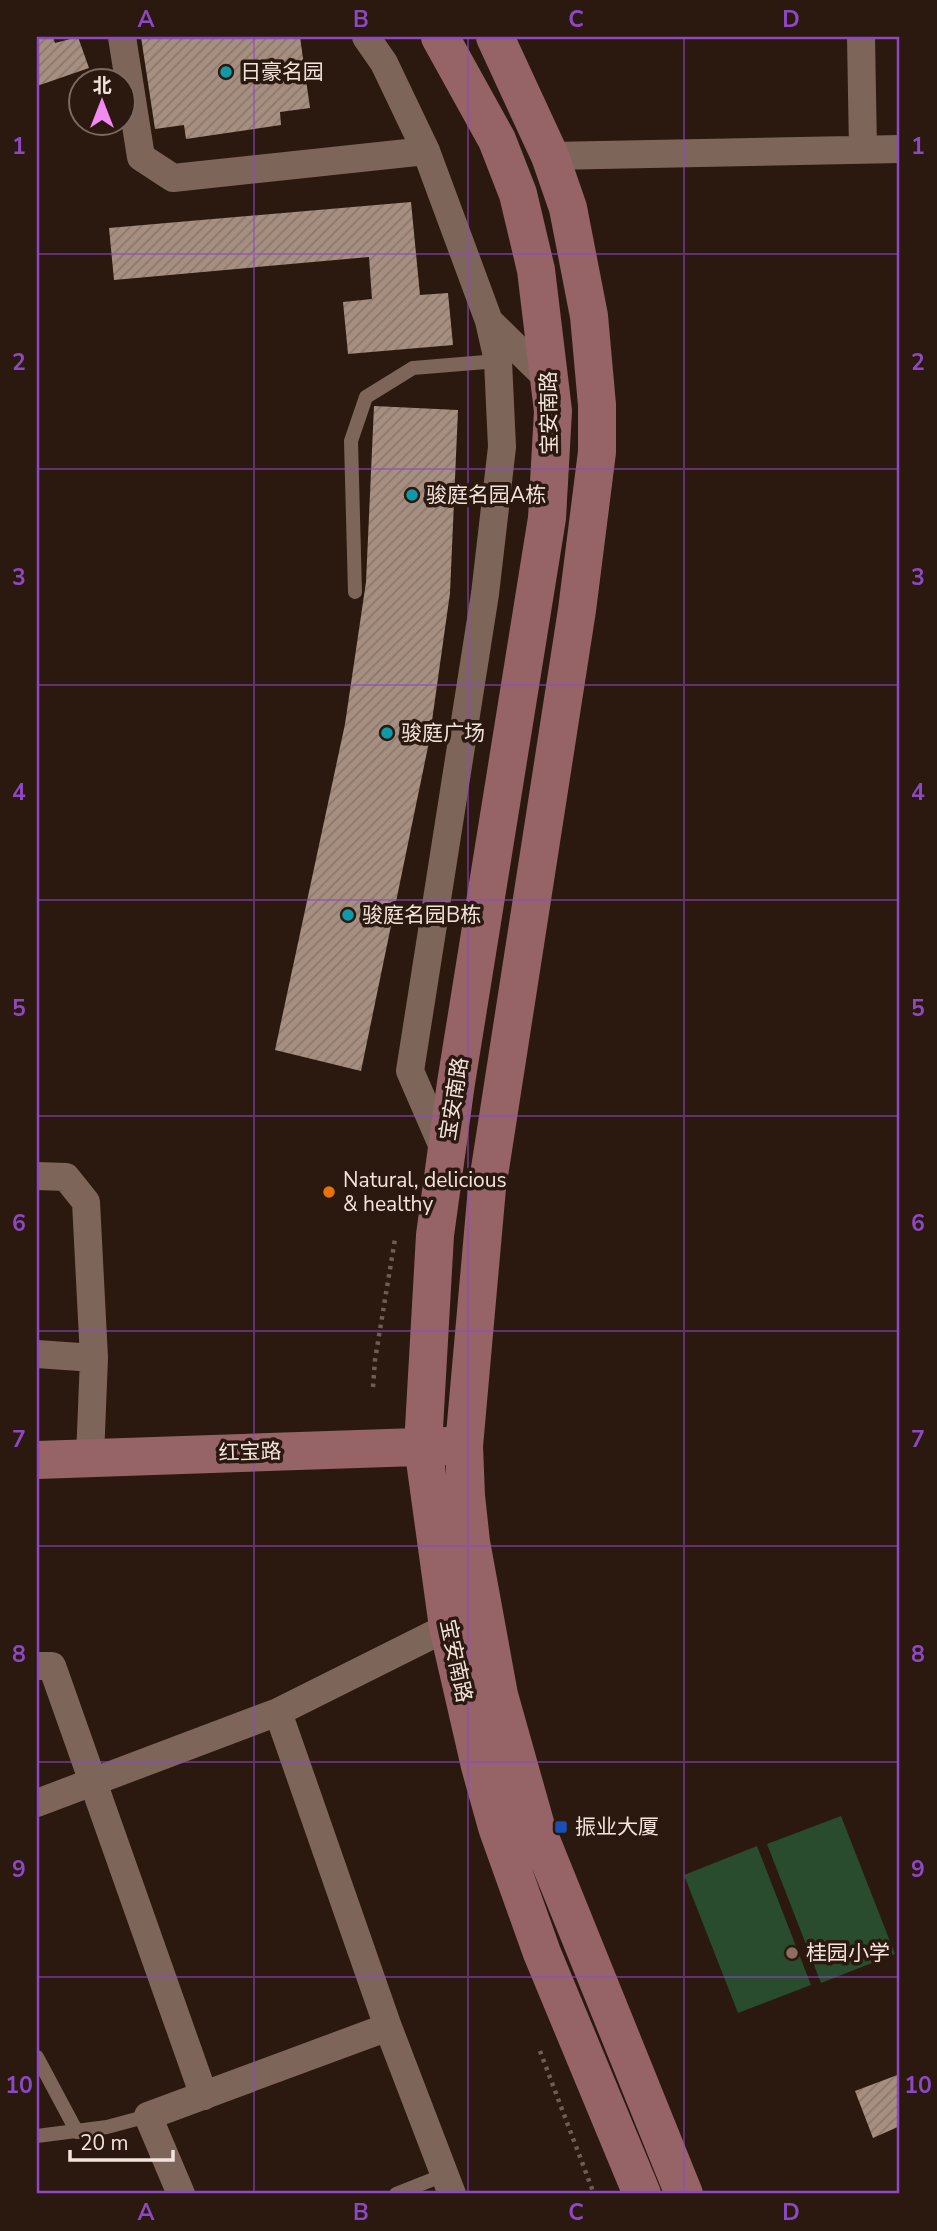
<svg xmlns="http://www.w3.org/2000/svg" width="937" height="2231" viewBox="0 0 937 2231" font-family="'Nunito Sans','Noto Sans SC',sans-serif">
<defs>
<pattern id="building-hatch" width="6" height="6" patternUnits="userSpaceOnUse" patternTransform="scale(1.75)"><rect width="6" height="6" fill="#a68f80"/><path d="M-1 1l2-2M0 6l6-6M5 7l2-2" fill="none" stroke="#8a786d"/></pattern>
</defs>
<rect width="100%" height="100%" fill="#2b180e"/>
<path fill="#284c2d" d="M841,1816L895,1954L821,1983L767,1844Z
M757,1846L811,1985L738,2013L684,1875Z"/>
<path fill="url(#building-hatch)" d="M37,37H53L55,43L78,37L89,68L37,86Z
M141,37H300L310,108L280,112L281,125L186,139L184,125L155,129Z
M411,202L420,295L448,293L453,345L348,354L343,302L372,299L369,257L114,280L109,228Z
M374,406L458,410L450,593L429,742L361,1071L275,1050L345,724L366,582Z
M900,2074V2126L873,2138L855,2091Z"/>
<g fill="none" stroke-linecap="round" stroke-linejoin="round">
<path stroke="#6e5d54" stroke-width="4.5" stroke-dasharray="3.5 5" stroke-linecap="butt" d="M373,1387L375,1360L395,1239
M540,2051L594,2194"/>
<path stroke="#7d6659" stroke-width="14" d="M355,592L351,441L366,397L413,368L498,361
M37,2057L77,2132
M37,2136L107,2127L148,2116
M396,2194L444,2175"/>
<path stroke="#7d6659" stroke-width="28" d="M122,37L141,157L173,178L426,151
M366,37L384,63L426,151L489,321L498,361L502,447L485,594L410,1071L446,1154
M861,37L863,149
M550,156L900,149
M489,321L550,381
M37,1176L66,1177L86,1202L94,1358
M37,1354L94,1358L90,1457
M37,1666H52L204,2096
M278,1712L388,2027L452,2194
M37,1803L278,1712L448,1627
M181,2194L148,2116L388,2027"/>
<path stroke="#966466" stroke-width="38" d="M440,37L497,140L518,194L536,270L553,411L547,518L456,1083L435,1235L423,1446L448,1627L480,1766L497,1827L542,1953L642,2194
M495,37L550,156L568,208L589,316L597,405V452L577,610L487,1188L464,1446L466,1496L471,1542L499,1695L537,1830L684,2194
M37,1460L447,1446"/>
</g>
<path fill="none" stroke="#8d48c4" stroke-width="2" stroke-opacity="0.55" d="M254,37V2194M468,37V2194M684,37V2194M37,254H900M37,469H900M37,685H900M37,900H900M37,1116H900M37,1331H900M37,1546H900M37,1762H900M37,1977H900"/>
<g fill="#0f9aa8" stroke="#2b180e" stroke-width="2.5">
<circle cx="226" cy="72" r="7"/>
<circle cx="412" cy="495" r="7"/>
<circle cx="387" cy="733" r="7"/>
<circle cx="348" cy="915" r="7"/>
</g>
<circle fill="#e8710a" stroke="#2b180e" stroke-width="2.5" cx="329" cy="1192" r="7"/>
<rect fill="#1a4fb4" stroke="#2b180e" stroke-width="2.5" x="554" y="1820" width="14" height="14" rx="3.5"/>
<circle fill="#8d6e63" stroke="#2b180e" stroke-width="2.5" cx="792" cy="1953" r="7"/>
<g text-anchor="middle" stroke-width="7" stroke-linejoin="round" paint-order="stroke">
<g font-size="21" fill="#f2e4dd" stroke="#2b180e" text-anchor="start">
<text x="240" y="79">日豪名园</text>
<text x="426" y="502">骏庭名园A栋</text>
<text x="401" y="740">骏庭广场</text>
<text x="362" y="922">骏庭名园B栋</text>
<text x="343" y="1187">Natural, delicious<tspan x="343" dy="24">&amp; healthy</tspan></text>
<text x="575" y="1834">振业大厦</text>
<text x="806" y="1960">桂园小学</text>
</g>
<g font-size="21" fill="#f2e4dd" stroke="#2b180e">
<text transform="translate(549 413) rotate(-91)" y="7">宝安南路</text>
<text transform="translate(454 1099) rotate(-81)" y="7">宝安南路</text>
<text transform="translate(250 1452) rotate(-2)" y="7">红宝路</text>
<text transform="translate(456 1661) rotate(78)" y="7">宝安南路</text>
</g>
</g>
<rect width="937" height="2231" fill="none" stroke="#2b180e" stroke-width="77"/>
<g transform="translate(102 102)"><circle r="33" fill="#2b180e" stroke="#7b6a61" stroke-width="2"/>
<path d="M0-5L12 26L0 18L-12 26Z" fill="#f38af1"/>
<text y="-10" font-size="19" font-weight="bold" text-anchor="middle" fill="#f2e4dd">北</text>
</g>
<path d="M70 2150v10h103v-10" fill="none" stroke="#f2e4dd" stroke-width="3.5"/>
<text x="80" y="2150" font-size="21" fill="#f2e4dd" stroke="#2b180e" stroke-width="5" paint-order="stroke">20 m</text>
<rect x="38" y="38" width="860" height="2154" fill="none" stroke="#8d48c4" stroke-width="2.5"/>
<g font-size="23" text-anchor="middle" font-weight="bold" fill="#8d48c4">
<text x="146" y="27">A</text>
<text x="361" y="27">B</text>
<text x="576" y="27">C</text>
<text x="791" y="27">D</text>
<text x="19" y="154">1</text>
<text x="918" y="154">1</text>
<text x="19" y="370">2</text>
<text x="918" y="370">2</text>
<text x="19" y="585">3</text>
<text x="918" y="585">3</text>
<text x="19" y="800">4</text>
<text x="918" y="800">4</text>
<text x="19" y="1016">5</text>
<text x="918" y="1016">5</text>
<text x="19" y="1231">6</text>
<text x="918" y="1231">6</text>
<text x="19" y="1447">7</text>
<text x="918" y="1447">7</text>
<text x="19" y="1662">8</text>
<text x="918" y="1662">8</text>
<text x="19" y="1877">9</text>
<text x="918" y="1877">9</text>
<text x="19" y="2093">10</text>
<text x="918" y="2093">10</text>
<text x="146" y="2220">A</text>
<text x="361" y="2220">B</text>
<text x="576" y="2220">C</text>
<text x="791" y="2220">D</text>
</g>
</svg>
